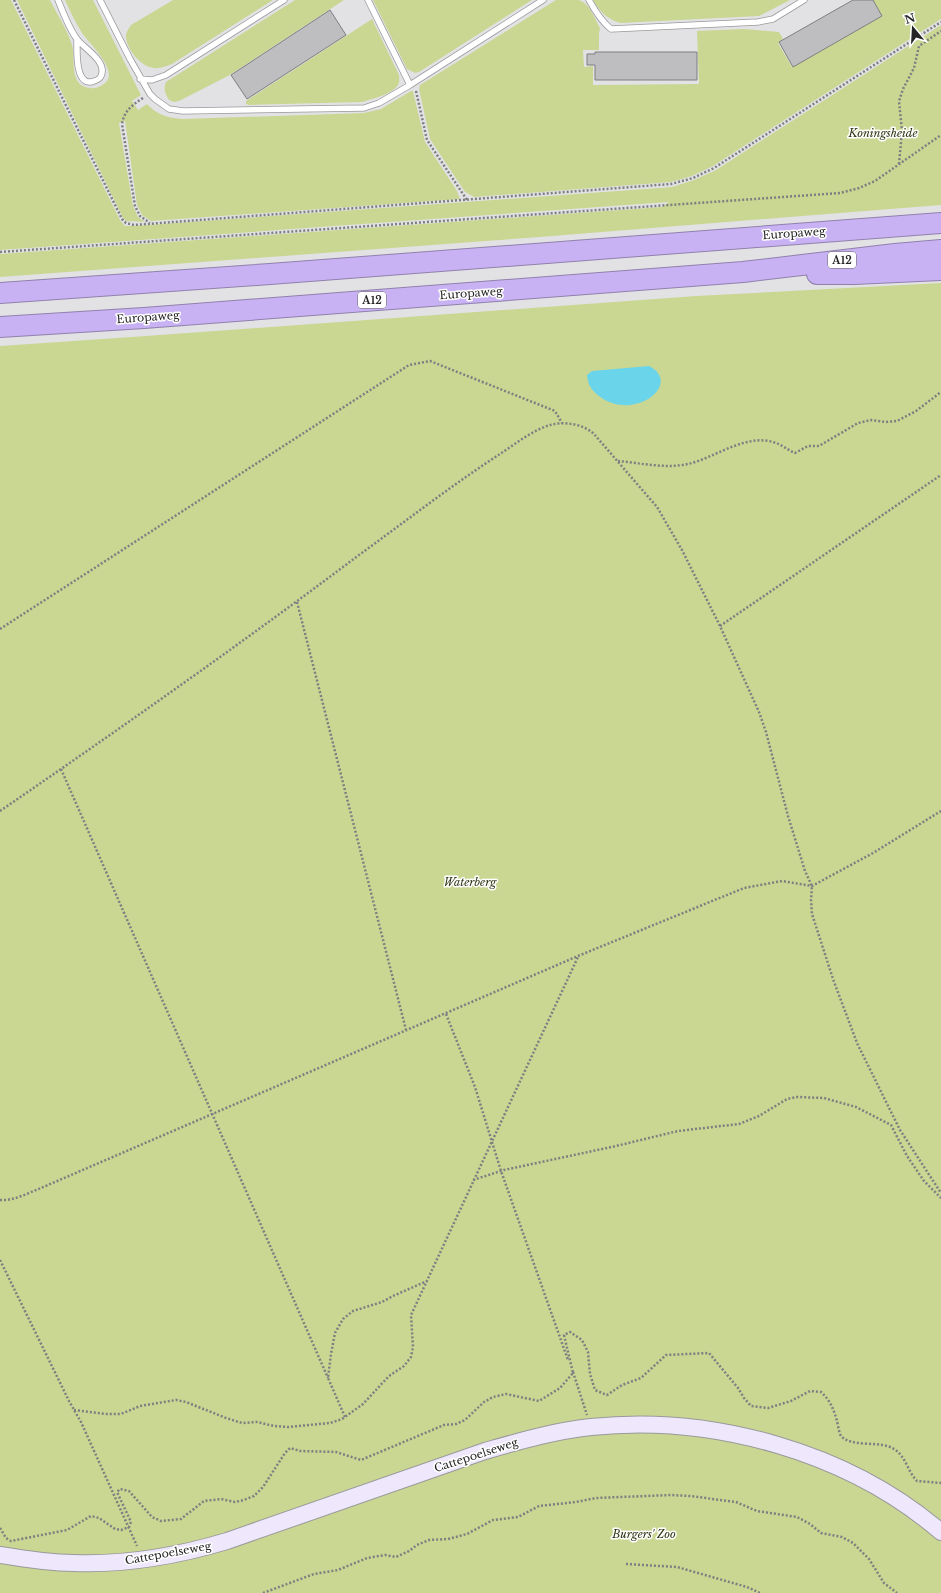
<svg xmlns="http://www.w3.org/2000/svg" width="941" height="1593" viewBox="0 0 941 1593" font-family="'Libre Baskerville',serif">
<rect width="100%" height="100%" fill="#e2e2e5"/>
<path fill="#c9d792" d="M0,0H11L120,220L125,226H134L672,187L694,180L716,170L941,25V205L540,237L0,277V254L662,207L669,202L0,250Z
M17,0H50C57,14 67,29 72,45C76,58 68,86 90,88C96,89 102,86 106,82C118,70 89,43 82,33C75,22 70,11 65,0H93L141,95L132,101L138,110L147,104C157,115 168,118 183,119L364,113L381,109L411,91H413L425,142L457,191L460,199L151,221L142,215L137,205L125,121L119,123L133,206L138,217L145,222L126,221L123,218Z
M173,0H273L172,64C166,66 160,69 154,68C141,67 126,49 126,36C126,32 129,28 131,25Z
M295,0H344L228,76L179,101L174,102L169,100C165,94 163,88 166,82Z
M373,0H532L419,72L415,73L407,69Z
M556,0C563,0 571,0 578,0C589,2 595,19 600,28L599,34V50H583L584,67L593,66V85L699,84L697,31L744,29L779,32L783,39L778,43L792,67L882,16L873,0H941V19L713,166L692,176L671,182L474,197L465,192L430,139L419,89L420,85Z
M593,0H790L759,16L621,23C608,20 600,12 593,0Z
M372,19L399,75C399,78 400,82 398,85C392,94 373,99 362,102L249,105L246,104V101Z
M941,283V1526L823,1456L609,1421L225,1536L168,1550L89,1558L0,1550V346L146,336L696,296Z
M650,1429L749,1443L817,1465L889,1501L941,1540V1593H0V1560L116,1568L487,1456L572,1435Z"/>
<path fill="#6ad5ea" d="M649,366C684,384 633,423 599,396C591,390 588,385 587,375L592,371Z"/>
<path fill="#bebdc0" stroke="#7f7e80" d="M853,0H873L882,16L793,67L779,42Z
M330,10L346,35L247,99L231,75Z
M595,52H697V80H595V65H587V54H595Z"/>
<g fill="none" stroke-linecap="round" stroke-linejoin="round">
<g stroke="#99999c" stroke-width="7">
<path id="lane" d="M58,0C63,12 69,29 77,39C83,48 108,61 101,76C100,79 95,81 91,82C75,84 77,50 77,40
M100,0L130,59L150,94L155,99L169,109L183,111L364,108L379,103L410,85L543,0
M368,0L410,85
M589,0C595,11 601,21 611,29L758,22L773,19L804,0
M140,79L152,80L166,75L284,0"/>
</g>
<g stroke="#99999c" stroke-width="18">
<path id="secondary" d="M0,1555C24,1559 49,1563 73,1563C125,1565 177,1556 227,1541L485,1451C520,1441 554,1431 591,1427C712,1414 848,1452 941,1532"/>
</g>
<g stroke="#9081ac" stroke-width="22">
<path id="highway" d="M817,274H854L941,270
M0,293L270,274L941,223
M0,327L144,318L743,272L895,254L941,250"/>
</g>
<path stroke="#7f7f81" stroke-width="2.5" stroke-dasharray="2 2" stroke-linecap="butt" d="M14,0L122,219L126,223L134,225L671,184L693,178L714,168L941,22
M416,91L427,140L467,200
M143,98C132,105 124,111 122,124L135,206L140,216L150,223
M899,164L902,131L899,101L903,89L914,68L919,46L941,31
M0,252L840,193L859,188L875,181L941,135
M618,461C640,463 666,469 688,464C715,458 747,432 776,443C782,445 788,450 795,453L808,446H819L858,423L871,420L885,422L897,421L916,411L941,392
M297,602L406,1030
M720,626L941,475
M0,629L409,365L430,361L555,411L562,423
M61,769L328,1378
M0,811C121,728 242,643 359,555C406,521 452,485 500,454C515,444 533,430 550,425C565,421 583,424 594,434L657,507L682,550L720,626L759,712L766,732L788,816L805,871L812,886L811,900L812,914L833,979L857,1043L900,1130L941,1193
M446,1014L475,1087L501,1171L568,1360
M473,1180L504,1170L616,1146L678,1131L739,1124L759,1116L787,1099L797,1097L824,1098L856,1107L891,1125L907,1156L924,1181L941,1198
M0,1200C14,1201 28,1193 41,1188L578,956L744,888L782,881L812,886L873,853L941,811
M0,1260L69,1401L81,1422L137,1546
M573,1372L587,1415
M74,1410L105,1414H121L140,1406L176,1400L186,1402L226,1418L242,1423L257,1422L274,1426L288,1427L330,1423L342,1419L363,1404L389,1376L404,1366L411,1357L413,1347L411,1315L578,957
M345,1417L328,1378L331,1354L335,1333L343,1319L353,1311L382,1302L393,1296L427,1281
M0,1528L6,1538L11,1541L67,1530L91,1516L99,1518L115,1529L121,1530L129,1527L131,1522L117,1492L120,1489L129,1491L152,1517L161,1521L181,1519L204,1501L221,1499L235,1502L244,1500L254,1496L263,1487L285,1453L290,1448L300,1451L336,1452L361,1460L444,1425L456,1424L465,1420L484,1402L493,1397L506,1394L539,1401L560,1388L573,1373L564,1335L570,1332L582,1340L588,1352L590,1374L595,1390L607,1395L622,1385L641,1378L666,1355L709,1353L738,1388L744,1398L751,1406L768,1408L791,1401L810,1391L821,1392C830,1400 834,1410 837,1421C838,1425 839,1433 841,1436C852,1448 880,1440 894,1449C905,1455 908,1472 917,1481L941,1483
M626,1564L677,1567L747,1587L760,1593
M263,1593L314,1574L338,1570L367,1558L385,1555L396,1557L409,1551L417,1545L429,1540L448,1539L467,1534L493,1520L518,1517L539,1506L576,1502L596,1498L671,1495L690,1496L736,1502L757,1511L797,1517L810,1524L821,1533L842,1537L853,1543L869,1559L884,1583L897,1593"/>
<use href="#lane" stroke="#fff" stroke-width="5.5"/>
<use href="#secondary" stroke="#efe8fc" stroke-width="16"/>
<use href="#highway" stroke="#c9b2f4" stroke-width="20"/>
</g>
<g text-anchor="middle" stroke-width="3" stroke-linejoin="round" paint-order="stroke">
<g fill="#fff" stroke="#666667" stroke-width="1">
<rect x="828" y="252" width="28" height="16" rx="3"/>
<rect x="358" y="292" width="28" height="16" rx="3"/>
</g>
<g font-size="10" font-weight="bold" fill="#252526">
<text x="842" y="264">A12</text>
<text x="372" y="304">A12</text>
</g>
<g font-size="11" font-style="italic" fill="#2e3412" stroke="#fff">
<text x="883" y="137">Koningsheide</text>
<text x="470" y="886">Waterberg</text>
<text x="644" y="1538">Burgers' Zoo</text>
</g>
<g font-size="11" fill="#252526" stroke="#fff">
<text transform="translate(794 233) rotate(-4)" y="4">Europaweg</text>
<text transform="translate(471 293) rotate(-4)" y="4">Europaweg</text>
<text transform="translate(148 317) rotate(-4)" y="4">Europaweg</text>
<text transform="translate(476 1455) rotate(-18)" y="4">Cattepoelseweg</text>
<text transform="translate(168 1553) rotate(-10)" y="4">Cattepoelseweg</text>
</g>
</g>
<g transform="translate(913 28) rotate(342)" stroke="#ffffff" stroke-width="3" paint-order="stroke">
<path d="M0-3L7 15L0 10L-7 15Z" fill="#252526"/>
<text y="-6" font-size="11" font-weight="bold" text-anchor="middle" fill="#252526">N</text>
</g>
</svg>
